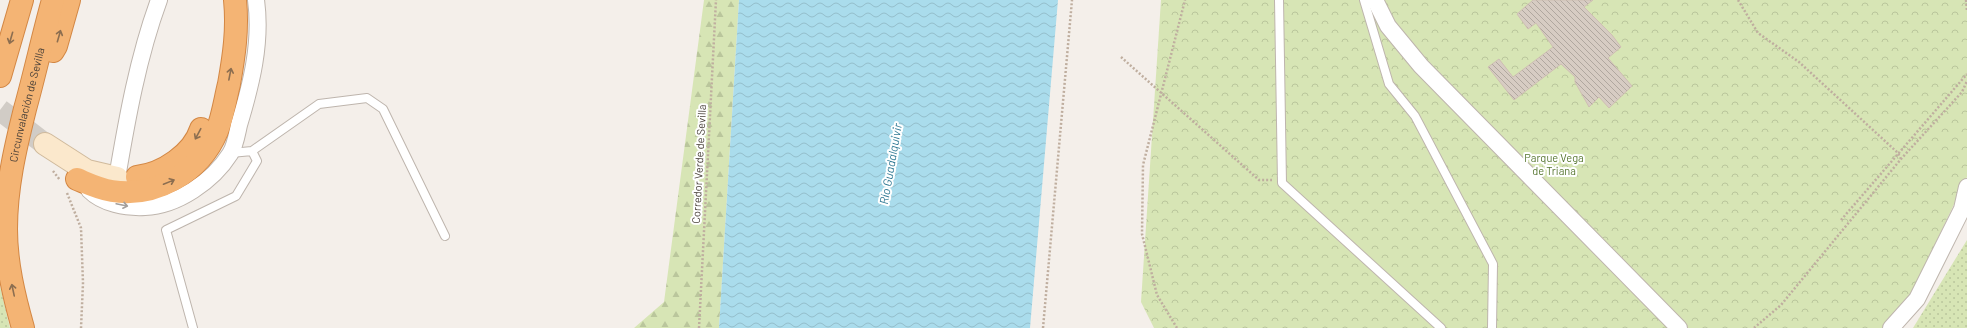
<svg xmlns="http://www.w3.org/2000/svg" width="1967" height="328" viewBox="0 0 1967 328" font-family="Barlow,sans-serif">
<defs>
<pattern id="grass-dots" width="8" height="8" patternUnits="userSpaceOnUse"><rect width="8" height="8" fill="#d7e5b5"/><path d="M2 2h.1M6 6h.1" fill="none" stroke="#bac69c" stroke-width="1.8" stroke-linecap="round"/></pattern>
<pattern id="forest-firs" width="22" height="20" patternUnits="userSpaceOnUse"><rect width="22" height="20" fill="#d7e5b5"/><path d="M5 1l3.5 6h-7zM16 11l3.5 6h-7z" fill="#bac69c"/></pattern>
<pattern id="park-crowns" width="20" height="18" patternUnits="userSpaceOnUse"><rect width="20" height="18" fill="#d7e5b5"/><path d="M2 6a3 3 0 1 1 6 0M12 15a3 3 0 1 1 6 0" fill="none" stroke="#bac69c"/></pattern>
<pattern id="water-waves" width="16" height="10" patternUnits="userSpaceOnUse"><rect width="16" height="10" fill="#aadcec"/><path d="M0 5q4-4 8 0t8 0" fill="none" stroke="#94becb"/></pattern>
<pattern id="building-back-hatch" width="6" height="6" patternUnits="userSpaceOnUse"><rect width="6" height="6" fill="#d7ccc3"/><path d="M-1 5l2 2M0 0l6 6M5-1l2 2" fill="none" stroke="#b0a79f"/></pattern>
</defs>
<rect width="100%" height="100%" fill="#f4efea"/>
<path fill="url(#grass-dots)" d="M1967,240V328H1913Z
M0,286L10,328H0Z"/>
<path fill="url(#forest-firs)" d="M704,0H739L719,328H634L664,302Z"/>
<path fill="url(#park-crowns)" d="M1161,0H1967V177L1895,328H1154L1141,302Z"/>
<path fill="url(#water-waves)" d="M739,0H1058L1030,328H719Z"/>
<path fill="url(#building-back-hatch)" stroke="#cfbfb3" d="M1533,0H1593L1584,7L1612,35L1621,47L1608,58L1632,86L1609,108L1599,97L1589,107L1575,82V77L1561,64L1514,100L1488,67L1499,59L1513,77L1553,47L1536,23L1528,29L1517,14Z"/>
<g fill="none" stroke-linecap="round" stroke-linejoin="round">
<path stroke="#d1ccc6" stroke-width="22" stroke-dasharray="22 11" stroke-linecap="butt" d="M0,110L45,144"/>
<g stroke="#beb5ad" stroke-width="10">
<path id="service" d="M1279,0L1282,183L1441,328
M1364,0L1389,84L1415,116L1493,264L1492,328
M231,153L252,151L319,104L367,98L383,109L445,236
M193,328L166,230L236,196L257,161L252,151"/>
</g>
<g stroke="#beb5ad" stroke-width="18">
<path id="minor" d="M1375,0L1388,26L1421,66L1679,328
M117,178C127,119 138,57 159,0
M89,190C103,204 126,208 145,207C177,206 213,181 230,154C235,147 237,134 239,125C251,85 262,43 256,0
M1891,328L1917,299L1962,209L1967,187"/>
</g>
<g stroke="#d0ba9c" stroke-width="24">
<path id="secondary" d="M45,144L87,171L117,178"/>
</g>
<g stroke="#d38744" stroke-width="24">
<g id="motorway">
<path d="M53,51L56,46L69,0"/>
<path d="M0,76L22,0"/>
<path d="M137,177C163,174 193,154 201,129"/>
<path d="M77,179C89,184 99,189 112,191C156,198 200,172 217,131C223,116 225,100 229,84C234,56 238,29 235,0"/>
<path id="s1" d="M23,328C14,296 6,263 6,229C6,188 15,149 25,109C35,73 43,36 53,0"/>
</g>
</g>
<path stroke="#bfae9f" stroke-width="2.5" stroke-dasharray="2 2" stroke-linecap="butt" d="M1738,0L1758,33L1799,62L1898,153L1901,159
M1966,0L1967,11
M1121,57L1259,180H1272
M53,171L60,180
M67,193L81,228L83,283L81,328
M1841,220L1967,74
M699,328L716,0
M1043,328L1072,0
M1177,328L1157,295L1142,234L1143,165L1185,0
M1754,328L1781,305L1901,159L1962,92L1967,81"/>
<use href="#service" stroke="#fff" stroke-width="8"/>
<use href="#minor" stroke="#fff" stroke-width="16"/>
<use href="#secondary" stroke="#fbe8cc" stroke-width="22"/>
<use href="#motorway" stroke="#f4b474" stroke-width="22"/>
</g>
<defs><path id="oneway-shaft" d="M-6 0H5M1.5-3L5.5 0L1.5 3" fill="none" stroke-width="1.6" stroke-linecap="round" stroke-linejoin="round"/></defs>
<g stroke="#8c6e50">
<use href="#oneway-shaft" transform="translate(59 36) rotate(-74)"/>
<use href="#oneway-shaft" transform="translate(11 38) rotate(106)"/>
<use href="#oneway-shaft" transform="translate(230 74) rotate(-79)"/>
<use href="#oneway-shaft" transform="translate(198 134) rotate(118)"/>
<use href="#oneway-shaft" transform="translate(169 182) rotate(-22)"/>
<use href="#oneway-shaft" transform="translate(13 290) rotate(-102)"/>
</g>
<use stroke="#a39f9c" href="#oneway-shaft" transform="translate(122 205) rotate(12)"/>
<g text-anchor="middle" stroke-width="4" stroke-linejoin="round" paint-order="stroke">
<g font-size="11" fill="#473f38" stroke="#fff">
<text dy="4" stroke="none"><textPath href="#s1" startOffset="227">Circunvalación de Sevilla</textPath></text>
<text transform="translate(699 164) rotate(-87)" y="4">Corredor Verde de Sevilla</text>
</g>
<g font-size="11" fill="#55752f" stroke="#fff">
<text x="1554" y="162">Parque Vega<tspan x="1554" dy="13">de Triana</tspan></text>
</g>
<g font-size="12" font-style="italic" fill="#327b95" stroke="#fff">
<text transform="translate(891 164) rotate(-80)" y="4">Río Guadalquivir</text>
</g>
</g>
</svg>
